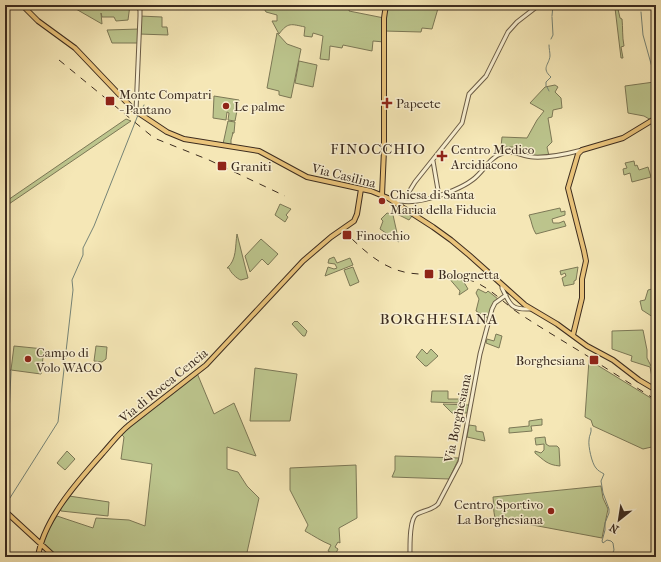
<svg xmlns="http://www.w3.org/2000/svg" width="661" height="562" viewBox="0 0 661 562" font-family="'IM FELL French Canon',serif">
<rect width="100%" height="100%" fill="#f5e7b6"/>
<filter id="stains"><feTurbulence type="fractalNoise" baseFrequency=".005" numOctaves="4"/><feColorMatrix values="0 0 0 0 .2 0 0 0 0 .09 0 0 0 0 .02 0 0 0 .5 -.17"/></filter>
<radialGradient id="worn" r=".72"><stop offset=".6" stop-color="#630" stop-opacity="0"/><stop offset="1" stop-color="#630" stop-opacity=".3"/></radialGradient>
<path fill="#bcc58d" stroke="#7c7856" d="M69,5H130L128,20L116,21L114,17H102L101,13L102,24Z
M262,5H350L349,11L384,18L386,5H439L432,29L422,28L421,32L384,31V42L373,41L372,51L343,45L342,48L330,46L329,60L320,59L323,36L313,33L312,37L304,36L305,27C291,24 288,22 279,34L272,21H277V15L266,12Z
M615,8L618,9L620,18L622,19C623,28 622,36 624,46L621,47L623,58H621Z
M140,16L162,17V27H167L168,35L139,34V43H112L107,30L139,29Z
M277,33L287,44L301,49L291,98L279,95V91L267,88Z
M299,61L317,65L313,87L295,83Z
M654,82L653,88L656,91V116L651,120L644,116L628,113L625,86Z
M555,85L558,87L555,92L561,98L562,108L553,110L552,117L548,118L552,142L547,147L549,156L536,157L513,153V147H501L502,137L527,138L537,120L544,111L530,103L545,87Z
M214,96L239,100L235,121L228,120L229,113L227,112L226,120L213,118Z
M126,119L131,121L6,206L8,209L6,211L5,210V202Z
M228,121L235,122L234,133H232H233L231,140V145L223,144Z
M634,161L635,166L637,165L639,170L648,167L651,177L632,182L630,173L624,175L623,169L627,168L625,163Z
M280,204L291,209L286,215L288,217L285,222L275,215Z
M394,207L398,209V207L412,216L409,220L395,213L393,215L399,242L380,229L383,221L381,219L387,213L391,214Z
M560,208L561,212L565,211V215L552,219L553,223H559L564,221L566,226L536,234C532,228 532,222 529,215Z
M237,234L248,278L241,280C237,279 230,272 229,268H227C237,260 235,246 237,234Z
M261,239L278,254L268,265L262,259L250,272L245,256Z
M334,257L337,263L350,258L353,265L325,276L328,267L334,269L337,268L335,264L328,263L329,259Z
M353,267L359,282L350,286L344,270Z
M578,267L576,280L574,281V284L564,286L562,278L566,276L565,273L561,275L560,271Z
M447,276L462,279L468,289L459,295L460,291Z
M656,288V319L642,310L640,301L645,300L648,290Z
M478,289L486,293L488,291L498,299L493,304L489,319L476,311L479,299L476,293Z
M295,321L296,322L297,321L307,331L305,336H303L292,324Z
M643,330L647,350V358L651,366L652,367L656,387H654L650,367L631,361L632,356L612,349V331Z
M496,334L502,336L499,348L486,343L487,339L494,341Z
M14,346L44,349L41,374L11,370Z
M96,346L107,347L106,359L102,362L94,361Z
M422,349L427,354L431,349L438,356L427,366H425L416,357Z
M589,360L654,400L656,402V446L643,449L593,426L591,420L585,417Z
M255,368L297,374L290,421H250Z
M197,373L214,414L234,403L256,456L227,447V469L238,472L247,486L259,498L246,557H57L43,544L49,528L57,516L93,528L96,518L129,520L145,526L152,464L121,459L124,437L121,434Z
M432,391H448V399H459V403L431,402Z
M443,404L469,405L467,413H452Z
M542,419V425L531,426L532,431L509,433V428L529,426V421Z
M469,425L476,426V431L483,432L485,441L467,437Z
M545,437L546,444L549,446H557L559,448L560,466C547,465 544,460 535,453V451L541,453L544,450V444L536,445L535,438Z
M67,451L75,459L65,470L57,463Z
M395,456L459,458L449,479L392,477L395,470Z
M356,465L357,518L339,528L340,543L338,542L335,547L338,549L335,555L328,551L331,545C321,541 314,536 305,531L308,525L290,490V468Z
M601,486L603,498L608,509L602,538L495,518C493,510 494,505 493,497Z
M69,496L109,502L108,516L61,511L60,509Z"/>
<g fill="none" stroke-linecap="round" stroke-linejoin="round">
<path stroke="#768477" stroke-width="1" d="M641,12L643,35L655,78L653,87L656,91
M552,16L553,5
M551,39L553,35L552,17
M546,86V82L551,77C541,68 549,65 550,56C550,52 549,49 549,45
M547,87L549,91
M141,112L144,105
M5,363L11,371L7,461L8,499
M591,428C592,433 589,435 589,440C588,446 592,464 596,468C598,471 601,472 604,474L601,481L603,493L609,509V513L605,523V530L602,541L603,543L607,540L611,541L613,543L614,550L611,557
M9,512L8,501L58,422L73,290L72,280L83,255V248L94,226L138,115
M5,549L9,517"/>
<g stroke="#6a5b45" stroke-width="5">
<path id="minor" d="M136,111L140,16V10L136,5
M433,161L439,196
M401,201C420,205 465,189 478,175C486,167 492,156 503,153C512,149 523,157 533,157C549,158 567,154 582,150
M394,202L401,201L404,200L415,182L462,123L469,94L486,76L508,32L517,22L539,5
M502,286V288C510,304 510,310 530,309
M410,557C410,547 409,518 417,514C425,510 432,510 438,504L460,462L480,354L492,309L495,303L506,295"/>
</g>
<g stroke="#3c2c1f" stroke-width="6">
<path id="major" d="M22,5L38,21L75,48L134,110L167,132L184,139L259,151L307,177L371,191L388,198L433,227L451,240L469,255L525,305L557,324L587,346L613,360L639,380L656,390
M382,195L384,150V18L386,5
M573,335L582,298V279L586,261L584,251L568,188L578,154L582,150L623,138L656,118
M5,511L55,557
M38,557C43,520 78,481 102,454C111,444 119,433 129,425L206,365L303,261L331,237L354,221L357,214L361,189"/>
</g>
<use href="#minor" stroke="#f8efd0" stroke-width="3"/>
<use href="#major" stroke="#eac47b" stroke-width="4"/>
<path stroke="#3c2c1f" stroke-width="1" stroke-dasharray="7 7" stroke-linecap="butt" d="M59,60L154,138L209,160L285,196
M352,239C369,255 385,269 409,273C431,276 454,273 475,282C491,289 503,302 517,312C541,328 565,342 589,357
M590,358L656,400"/>
</g>
<g fill="#8f2418" stroke="#f8efd0" stroke-width="1.5">
<rect x="105" y="96" width="10" height="10" rx="2"/>
<path d="M385 97h4v4h4v4h-4v4h-4v-4h-4v-4h4z"/>
<circle cx="226" cy="106" r="4"/>
<path d="M440 150h4v4h4v4h-4v4h-4v-4h-4v-4h4z"/>
<rect x="217" y="161" width="10" height="10" rx="2"/>
<circle cx="382" cy="201" r="4"/>
<rect x="342" y="230" width="10" height="10" rx="2"/>
<rect x="424" y="269" width="10" height="10" rx="2"/>
<circle cx="28" cy="359" r="4"/>
<rect x="589" y="355" width="10" height="10" rx="2"/>
<circle cx="551" cy="511" r="4"/>
</g>
<g text-anchor="middle" stroke-width="3" stroke-linejoin="round" paint-order="stroke">
<g font-size="13" fill="#3c2c1f" stroke="#f8efd0" text-anchor="start">
<text x="119" y="99">Monte Compatri<tspan x="119" dy="15">- Pantano</tspan></text>
<text x="396" y="108">Papeete</text>
<text x="234" y="111">Le palme</text>
<text x="451" y="154">Centro Medico<tspan x="451" dy="15">Arcidiacono</tspan></text>
<text x="231" y="171">Graniti</text>
<text x="390" y="199">Chiesa di Santa<tspan x="390" dy="15">Maria della Fiducia</tspan></text>
<text x="356" y="240">Finocchio</text>
<text x="438" y="279">Bolognetta</text>
<text x="36" y="357">Campo di<tspan x="36" dy="15">Volo WACO</tspan></text>
<text x="585" y="365" text-anchor="end">Borghesiana</text>
<text x="543" y="509" text-anchor="end">Centro Sportivo<tspan x="543" dy="15">La Borghesiana</tspan></text>
</g>
<g font-size="13" fill="#3c2c1f" stroke="#f8efd0">
<text transform="translate(344 175) rotate(14)" y="5">Via Casilina</text>
<text transform="translate(163 385) rotate(-39)" y="5">Via di Rocca Cencia</text>
<text transform="translate(457 418) rotate(-78)" y="5">Via Borghesiana</text>
</g>
<g font-size="15" letter-spacing="1" fill="#3c2c1f" stroke="#f8efd0">
<text x="378" y="154">FINOCCHIO</text>
<text x="439" y="324">BORGHESIANA</text>
</g>
</g>
<rect width="661" height="562" fill="none" stroke="#f5e7b6" stroke-width="20"/>
<rect x="6" y="6" width="649" height="550" fill="none" stroke="#3c2c1f" stroke-width="2"/>
<rect x="10" y="10" width="641" height="542" fill="none" stroke="#3c2c1f"/>
<g transform="translate(619 520) rotate(210)" stroke="#f8efd0" stroke-width="3" paint-order="stroke">
<path d="M0-3L7 15L0 10L-7 15Z" fill="#3c2c1f"/>
<text y="-6" font-size="11" font-weight="bold" text-anchor="middle" fill="#3c2c1f">N</text>
</g>
<rect width="100%" height="100%" filter="url(#stains)"/>
<rect width="100%" height="100%" fill="url(#worn)"/>
</svg>
